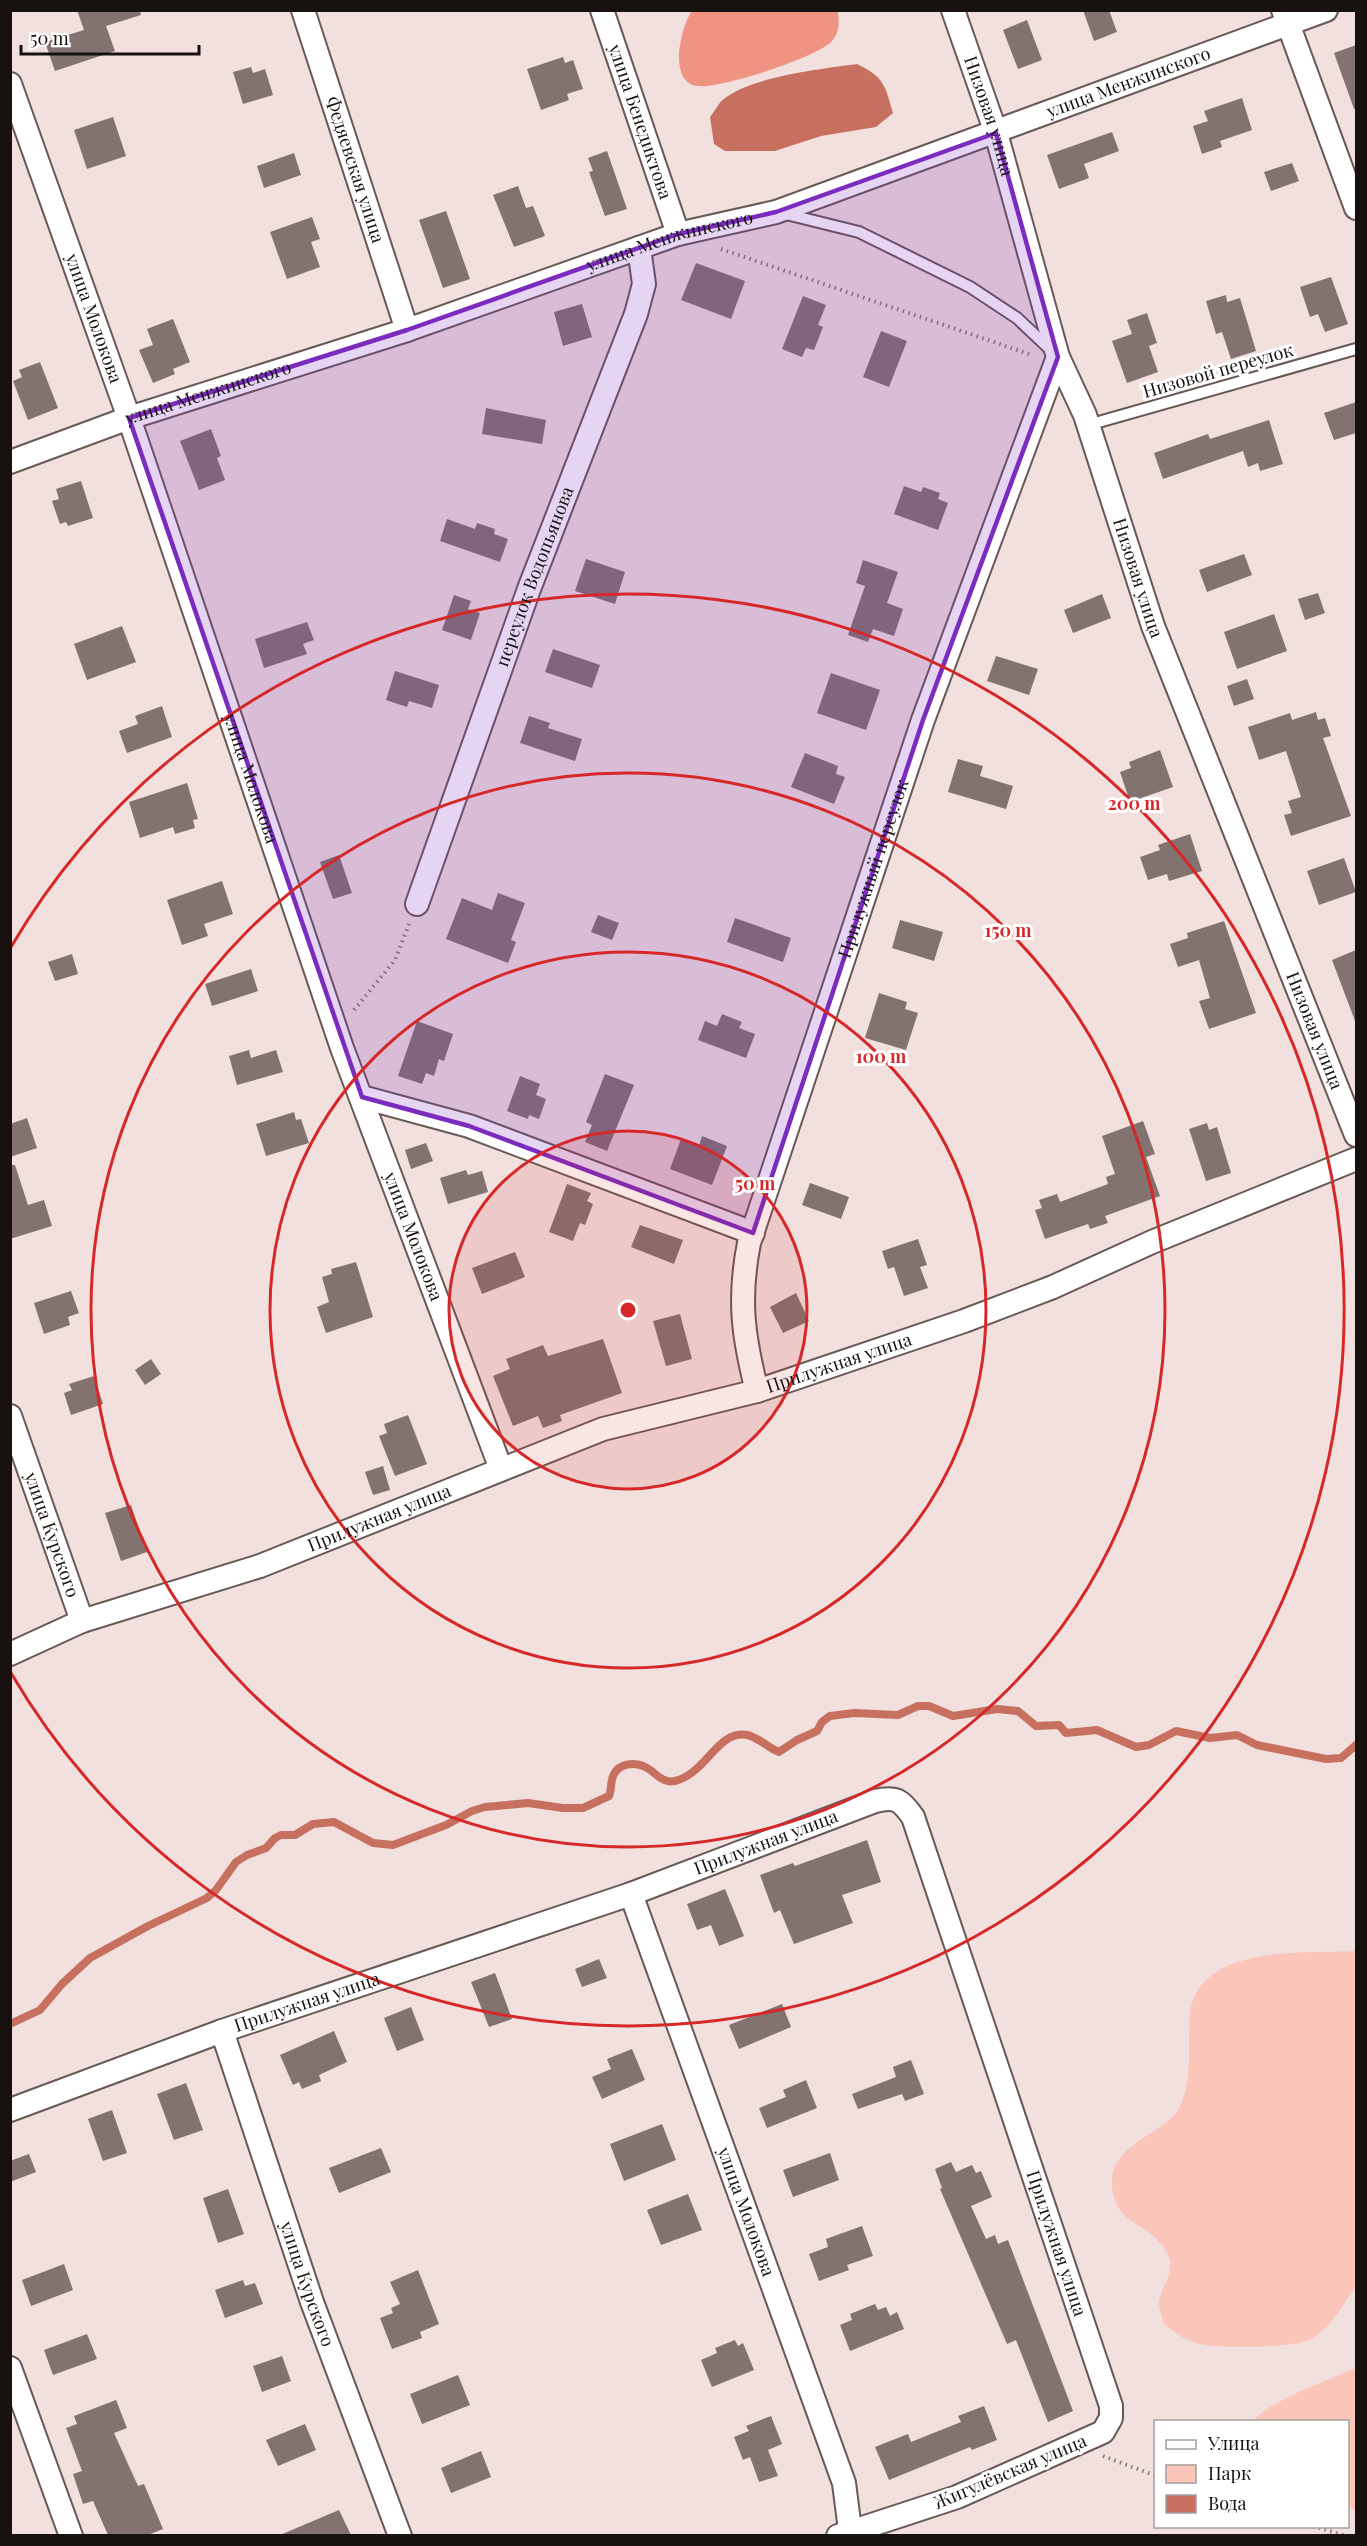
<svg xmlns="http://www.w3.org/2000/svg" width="1367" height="2546" viewBox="0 0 1367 2546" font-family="'Playfair Display',serif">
<rect width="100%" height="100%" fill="#f1e0dd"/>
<path fill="#fbc5ba" d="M1356,1951V2285C1343,2305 1332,2326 1312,2339C1296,2348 1225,2348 1205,2345C1189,2343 1176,2333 1164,2324C1162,2317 1157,2305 1160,2297C1164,2283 1175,2271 1168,2255C1156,2224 1112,2227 1112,2183C1111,2144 1167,2132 1179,2108C1194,2079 1187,2046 1190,2014C1198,1943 1306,1954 1356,1951Z
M1356,2368V2510L1348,2508V2422L1253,2421C1268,2402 1332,2378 1356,2368Z"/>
<path fill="#ef9483" d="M692,11H838C839,22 840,32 832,41C818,57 720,89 698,86C667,83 681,26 692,11Z"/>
<path fill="#c77060" d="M857,64C884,77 885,85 893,113L876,127L821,136L775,151H725L714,144L710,117C715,111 719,102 725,98C755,76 821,69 857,64Z"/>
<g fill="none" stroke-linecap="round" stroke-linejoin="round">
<path stroke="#c77060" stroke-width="8" d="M10,2024L40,2010L62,1984L90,1958L148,1926L207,1898L216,1890L236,1862L247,1855L266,1848L275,1838L281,1835H295L313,1824L334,1822L373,1843L393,1845L446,1825L472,1811L485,1807L528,1803L563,1808H583L609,1796C612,1789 610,1781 614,1774C619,1764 633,1762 643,1766C655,1770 660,1784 675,1781C707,1773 717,1730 747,1735C760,1738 768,1748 779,1752L797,1740L817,1731L822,1722L830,1716L854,1713L898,1715L918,1706H929L953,1716L997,1709L1018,1711L1036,1726L1059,1725L1066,1733L1097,1730L1136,1747L1149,1745L1176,1731L1210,1738L1237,1735L1257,1745L1326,1759L1341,1758L1356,1745"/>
</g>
<path fill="#827370" d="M77,10H140L141,15L106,26L115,51L55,71L45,42L84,30Z
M1083,10H1109L1117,32L1094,41Z
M1027,20L1042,60L1018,69L1003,30Z
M1356,45V109H1354L1334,53Z
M563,57L565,63L573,60L583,89L567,94L569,100L541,110L527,69Z
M251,67L253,73L265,69L273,95L243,104L233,72Z
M1242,98L1252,130L1220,141L1222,147L1202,154L1193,126L1208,121L1204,111Z
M113,117L126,156L87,169L74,130Z
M1112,132L1119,151L1084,164L1089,178L1059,189L1047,155Z
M607,151L627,209L605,216L589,172L593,171L588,158Z
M294,153L301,175L264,188L257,166Z
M1292,163L1299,181L1271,191L1264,172Z
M518,186L526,208L533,206L545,236L514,247L493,195Z
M446,211L470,279L443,288L419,220Z
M312,217L320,239L311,242L320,267L287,279L270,232Z
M696,263L745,281L731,319L681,300Z
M1331,277L1348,324L1325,332L1318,314L1310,317L1300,287Z
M1226,295L1227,302L1240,298L1256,351L1231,359L1222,332L1216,334L1206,301Z
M803,296L826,305L818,325L823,327L814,350L806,348L802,357L782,349Z
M582,304L592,337L563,346L554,312Z
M1147,313L1157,343L1149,346L1158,372L1127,383L1112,341L1132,334L1127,320Z
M173,319L190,362L173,369L175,374L153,383L139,350L153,345L147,329Z
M881,331L907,341L889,387L863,377Z
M40,362L58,408L28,420L13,381L22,377L19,370Z
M1356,402V433L1334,440L1324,413Z
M486,408L546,420L542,444L482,434Z
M1269,420L1283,464L1260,471L1258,463L1248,467L1243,451L1163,479L1154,453L1208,434L1210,439Z
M211,429L221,456L217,458L225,480L199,490L180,441Z
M81,481L93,518L68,526L66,522L60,524L52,501L59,499L56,489Z
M904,486L921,492L923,487L940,493L938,499L948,503L938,530L894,514Z
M447,519L475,529L477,523L495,529L494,534L508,539L500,562L440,541Z
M1244,554L1252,575L1207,592L1199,570Z
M586,559L625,572L615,604L575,591Z
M863,560L898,572L887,603L903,609L894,636L873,629L868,642L848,635L865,586L856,583Z
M1318,593L1325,613L1305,620L1298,599Z
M1102,594L1111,618L1073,633L1064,610Z
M454,595L471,601L468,609L480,613L471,640L442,630Z
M1274,614L1287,651L1237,669L1224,632Z
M307,622L314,640L303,644L307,654L264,668L255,639Z
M122,626L136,662L87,680L74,644Z
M553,649L600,665L592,688L545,672Z
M996,656L1038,669L1029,695L987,681Z
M395,671L439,685L432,708L409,701L407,707L386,700Z
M831,673L880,690L866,730L817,713Z
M1247,679L1254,699L1234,706L1227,686Z
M162,706L172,737L127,753L119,731L138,724L135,716Z
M1316,712L1318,720L1325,718L1331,736L1323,738L1351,816L1291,836L1284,815L1292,813L1288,801L1301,797L1286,751L1259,760L1248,727L1290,713L1292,720Z
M529,716L550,723L548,728L582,739L575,761L520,743Z
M1160,750L1173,787L1130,802L1120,772L1131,768L1129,762Z
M805,753L838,766L836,774L845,777L834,804L791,787Z
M958,759L983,766L980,776L1013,786L1006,809L948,792Z
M187,783L198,819L193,820L195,828L175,834L173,827L140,838L129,802Z
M1190,834L1202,871L1169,881L1167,874L1148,880L1140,857L1160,850L1158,845Z
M339,855L352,893L333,899L320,862Z
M1344,858L1356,892L1319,905L1307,871Z
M222,881L233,914L204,924L208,936L182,945L167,900Z
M498,893L525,903L511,940L516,942L508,963L446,939L462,898L492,910Z
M598,915L619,923L612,940L591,932Z
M735,918L791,938L783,962L727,942Z
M900,920L943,932L934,961L892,948Z
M1224,921L1256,1013L1209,1029L1199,1001L1210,998L1199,960L1178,967L1170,944L1188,938L1187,933Z
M1356,950V1020L1355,1021L1332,960Z
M72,954L78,974L55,981L48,962Z
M251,969L258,991L212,1006L205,984Z
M879,993L907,1002L905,1009L918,1013L906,1050L865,1038Z
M722,1014L742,1022L739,1028L755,1034L746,1058L698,1040L705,1021L717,1026Z
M417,1021L453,1034L444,1061L439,1059L434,1076L426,1073L422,1084L398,1076Z
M249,1050L251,1058L276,1050L283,1072L237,1085L229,1056Z
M605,1074L634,1085L607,1151L585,1142L592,1125L586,1122Z
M520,1076L540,1084L536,1095L546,1099L539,1119L529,1115L528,1119L507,1111Z
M294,1112L296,1120L301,1119L309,1143L266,1156L256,1124Z
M27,1118L37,1148L10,1157V1124Z
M1143,1121L1155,1154L1146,1157L1160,1196L1105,1216L1108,1223L1090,1229L1088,1224L1045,1239L1035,1210L1042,1208L1039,1200L1057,1194L1060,1202L1108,1184L1106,1177L1115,1174L1102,1136Z
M1207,1123L1209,1130L1217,1127L1231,1173L1206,1181L1189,1129Z
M702,1136L727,1146L712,1185L670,1169L681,1139L699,1146Z
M426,1143L433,1161L411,1169L405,1150Z
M10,1165H15L28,1205L44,1200L52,1226L10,1239Z
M466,1170L468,1175L482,1171L488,1192L448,1204L440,1178Z
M810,1183L849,1197L841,1219L802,1205Z
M567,1184L591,1193L587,1201L593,1204L585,1225L580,1223L573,1241L549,1232Z
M640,1225L683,1240L674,1264L631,1247Z
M918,1239L927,1265L920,1267L928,1288L904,1296L894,1267L888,1269L882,1251Z
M515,1252L525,1277L482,1294L472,1268Z
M356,1262L373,1317L326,1333L317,1307L329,1302L322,1277L332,1274L331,1269Z
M71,1291L79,1313L68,1317L70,1325L44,1334L34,1303Z
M796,1293L809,1321L783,1333L770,1307Z
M680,1314L692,1359L666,1366L653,1321Z
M603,1339L622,1393L560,1415L562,1421L543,1428L538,1416L513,1426L493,1376L510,1369L506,1359L543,1345L548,1356Z
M151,1359L161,1374L145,1385L135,1370Z
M94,1376L103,1404L71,1415L64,1393L72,1390L69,1384Z
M408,1415L427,1464L395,1476L379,1436L387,1433L384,1424Z
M383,1466L390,1490L373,1495L365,1472Z
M131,1505L147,1552L121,1561L105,1513Z
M867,1840L881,1882L842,1895L853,1923L794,1944L780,1910L774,1913L760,1875L793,1863L795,1866Z
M725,1889L744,1936L719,1946L711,1925L697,1930L687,1904Z
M599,1959L607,1978L582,1987L575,1969Z
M495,1973L512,2019L489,2027L471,1982Z
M782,2004L791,2027L739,2049L729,2025Z
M411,2007L424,2040L397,2051L384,2018Z
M334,2031L347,2062L319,2075L321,2081L302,2089L299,2082L293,2085L280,2055Z
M632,2049L645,2080L602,2099L592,2077L611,2069L607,2059Z
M911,2060L924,2094L905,2101L902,2094L858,2109L852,2094L896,2077L893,2067Z
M806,2080L817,2108L767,2128L759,2108L786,2097L783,2090Z
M186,2083L203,2130L174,2140L157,2094Z
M112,2110L127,2153L103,2161L88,2119Z
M662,2124L676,2160L624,2181L610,2144Z
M381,2148L391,2172L339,2193L329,2168Z
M830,2153L839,2180L793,2197L783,2170Z
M29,2154L36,2172L10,2182V2161Z
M951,2162L956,2172L972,2165L976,2173L981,2171L992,2197L971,2206L986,2239L995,2235L998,2244L1008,2240L1073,2411L1048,2422L1016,2340L1007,2344L940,2189L942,2188L935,2169Z
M228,2189L244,2234L218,2243L203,2198Z
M688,2194L702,2230L661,2245L647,2210Z
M862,2226L873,2256L847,2265L849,2270L819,2281L809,2254L828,2247L826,2239Z
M64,2264L73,2290L31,2306L22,2280Z
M418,2270L439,2324L420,2332L422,2338L392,2349L380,2318L393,2313L391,2308L400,2304L390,2282Z
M243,2280L245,2286L255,2283L263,2304L225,2318L215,2290Z
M875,2304L878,2310L886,2307L890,2316L897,2312L904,2329L850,2351L840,2325L852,2320L850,2314Z
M87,2334L97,2359L53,2375L44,2350Z
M735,2340L738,2346L743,2343L754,2370L712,2387L701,2360L717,2353L715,2348Z
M282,2356L291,2381L262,2392L253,2366Z
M458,2375L470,2405L422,2424L410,2394Z
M116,2400L127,2428L114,2433L138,2486L144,2484L163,2529L148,2535H108L93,2501L83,2504L73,2474L82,2471L66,2428L77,2424L74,2416Z
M984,2406L997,2440L972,2450L970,2447L889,2480L875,2447L908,2434L911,2442L961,2422L958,2416Z
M771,2416L782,2444L768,2450L778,2476L759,2482L750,2457L743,2460L734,2437L749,2431L746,2426Z
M305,2424L316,2450L278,2466L266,2440Z
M481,2451L491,2477L451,2493L441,2468Z
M339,2510L351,2535H280Z"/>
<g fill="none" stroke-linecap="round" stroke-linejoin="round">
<g stroke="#685956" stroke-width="14">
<path id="lane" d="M782,213L859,232L970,287L1017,318L1053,352
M1088,425L1356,349"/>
</g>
<g stroke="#685956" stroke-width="26">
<g id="street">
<path id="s1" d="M303,10L407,330"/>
<path id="s2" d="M602,10L678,234"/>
<path id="s3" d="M953,10L996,133L1058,357L1085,415L1153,626L1356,1135"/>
<path d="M1283,10L1356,208"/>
<path id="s4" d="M10,84L129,418L342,1048L501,1469"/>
<path id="s5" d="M10,462L129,418L407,330L678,234L776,212L1326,10"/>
<path id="s6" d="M417,904L529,589L636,314L644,284L639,248"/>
<path d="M362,1097L469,1126L753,1233"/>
<path id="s7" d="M757,1391C743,1336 738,1299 749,1243L923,720L1058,357"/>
<path id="s8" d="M10,1416L82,1621"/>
<path id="s9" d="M10,1654L82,1621L260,1566L603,1429L757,1391L964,1321L1053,1287L1152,1242L1356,1159"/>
<path id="s10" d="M631,1894L844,2483L850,2530"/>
<path id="s11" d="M222,2031L312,2302L400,2536"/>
<path id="s12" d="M10,2110L222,2031L631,1894L875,1801C896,1796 901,1800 913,1817L1111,2406V2418L1103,2432L957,2497L838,2536"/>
<path d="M10,2368L71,2536"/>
</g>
</g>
<path stroke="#857a78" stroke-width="4" stroke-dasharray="1.5 4.5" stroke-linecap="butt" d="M721,249L1029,354
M354,1010L395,960L409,924
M1103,2456L1156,2476
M1313,2526L1346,2536"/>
<use href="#lane" stroke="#fff" stroke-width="10"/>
<use href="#street" stroke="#fff" stroke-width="22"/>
</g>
<path fill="#7b2cbf" fill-opacity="0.2" stroke="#7b2cbf" stroke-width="4.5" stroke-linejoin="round" d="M996,133L1058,357L923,720L753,1233L469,1126L362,1097L129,418L407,330L678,234L776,212Z"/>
<circle cx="628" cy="1310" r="179" fill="#d62828" fill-opacity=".12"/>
<g fill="none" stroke="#d62828" stroke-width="3">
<circle cx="628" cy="1310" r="179"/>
<circle cx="628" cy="1310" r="358"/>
<circle cx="628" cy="1310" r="537"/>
<path d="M11 947A716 716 0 1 1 11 1673"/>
</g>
<g text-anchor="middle" stroke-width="6" stroke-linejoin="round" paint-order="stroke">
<g font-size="18" fill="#171210" stroke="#fff">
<text dy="6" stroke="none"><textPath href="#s5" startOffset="1182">улица Менжинского</textPath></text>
<text dy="6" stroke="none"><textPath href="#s3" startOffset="112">Низовая улица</textPath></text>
<text dy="6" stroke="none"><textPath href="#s2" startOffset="118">улица Бенедиктова</textPath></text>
<text dy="6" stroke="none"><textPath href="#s1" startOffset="168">Федяевская улица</textPath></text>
<text dy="6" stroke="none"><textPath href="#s5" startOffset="696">улица Менжинского</textPath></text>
<text dy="6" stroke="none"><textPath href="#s4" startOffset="249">улица Молокова</textPath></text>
<text transform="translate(1218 371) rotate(-16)" y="6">Низовой переулок</text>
<text dy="6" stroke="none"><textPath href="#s5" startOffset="210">улица Менжинского</textPath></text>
<text dy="6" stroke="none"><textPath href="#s6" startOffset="348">переулок Водопьянова</textPath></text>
<text dy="6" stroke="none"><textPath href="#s3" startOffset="598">Низовая улица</textPath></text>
<text dy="6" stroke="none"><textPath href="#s4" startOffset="735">улица Молокова</textPath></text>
<text dy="6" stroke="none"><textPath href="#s7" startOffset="544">Прилужный переулок</textPath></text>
<text dy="6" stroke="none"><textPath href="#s3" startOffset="1084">Низовая улица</textPath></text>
<text dy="6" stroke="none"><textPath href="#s4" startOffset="1221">улица Молокова</textPath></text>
<text dy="6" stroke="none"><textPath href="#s9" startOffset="880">Прилужная улица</textPath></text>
<text dy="6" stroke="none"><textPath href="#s9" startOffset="394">Прилужная улица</textPath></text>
<text dy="6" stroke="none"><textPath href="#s8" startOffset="126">улица Курского</textPath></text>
<text dy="6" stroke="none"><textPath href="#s12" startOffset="802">Прилужная улица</textPath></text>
<text dy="6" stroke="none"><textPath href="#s12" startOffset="316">Прилужная улица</textPath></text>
<text dy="6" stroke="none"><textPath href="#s10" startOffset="338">улица Молокова</textPath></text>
<text dy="6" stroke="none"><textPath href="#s12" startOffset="1414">Прилужная улица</textPath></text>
<text dy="6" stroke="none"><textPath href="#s11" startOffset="267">улица Курского</textPath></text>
<text transform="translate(1010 2472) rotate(-23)" y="6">Жигулёвская улица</text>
</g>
</g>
<circle cx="628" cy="1310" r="9" fill="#d62828" stroke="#fff" stroke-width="3"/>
<g font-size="18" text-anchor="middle" font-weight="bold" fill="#d62828" stroke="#fff" stroke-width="6" stroke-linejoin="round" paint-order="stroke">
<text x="1134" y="810">200 m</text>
<text x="1008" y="937">150 m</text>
<text x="881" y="1063">100 m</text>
<text x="755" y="1190">50 m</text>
</g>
<rect width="1367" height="2546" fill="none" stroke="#171210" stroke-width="24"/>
<rect x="1154" y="2420" width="195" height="108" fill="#ffffff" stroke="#a2a09f" stroke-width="1.5"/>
<rect x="1166" y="2440" width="30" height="9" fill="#ffffff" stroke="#a2a09f" stroke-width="1.5"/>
<text x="1208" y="2450" font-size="18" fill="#171210">Улица</text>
<rect x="1166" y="2465" width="30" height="18" fill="#fbc5ba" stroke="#a2a09f" stroke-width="1.5"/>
<text x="1208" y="2480" font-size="18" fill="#171210">Парк</text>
<rect x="1166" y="2495" width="30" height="18" fill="#c77060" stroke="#a2a09f" stroke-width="1.5"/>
<text x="1208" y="2510" font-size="18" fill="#171210">Вода</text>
<path d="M21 45v9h178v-9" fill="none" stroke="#171210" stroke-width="3"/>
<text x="30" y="45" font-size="18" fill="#171210" stroke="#ffffff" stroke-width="4.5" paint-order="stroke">50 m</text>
</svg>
